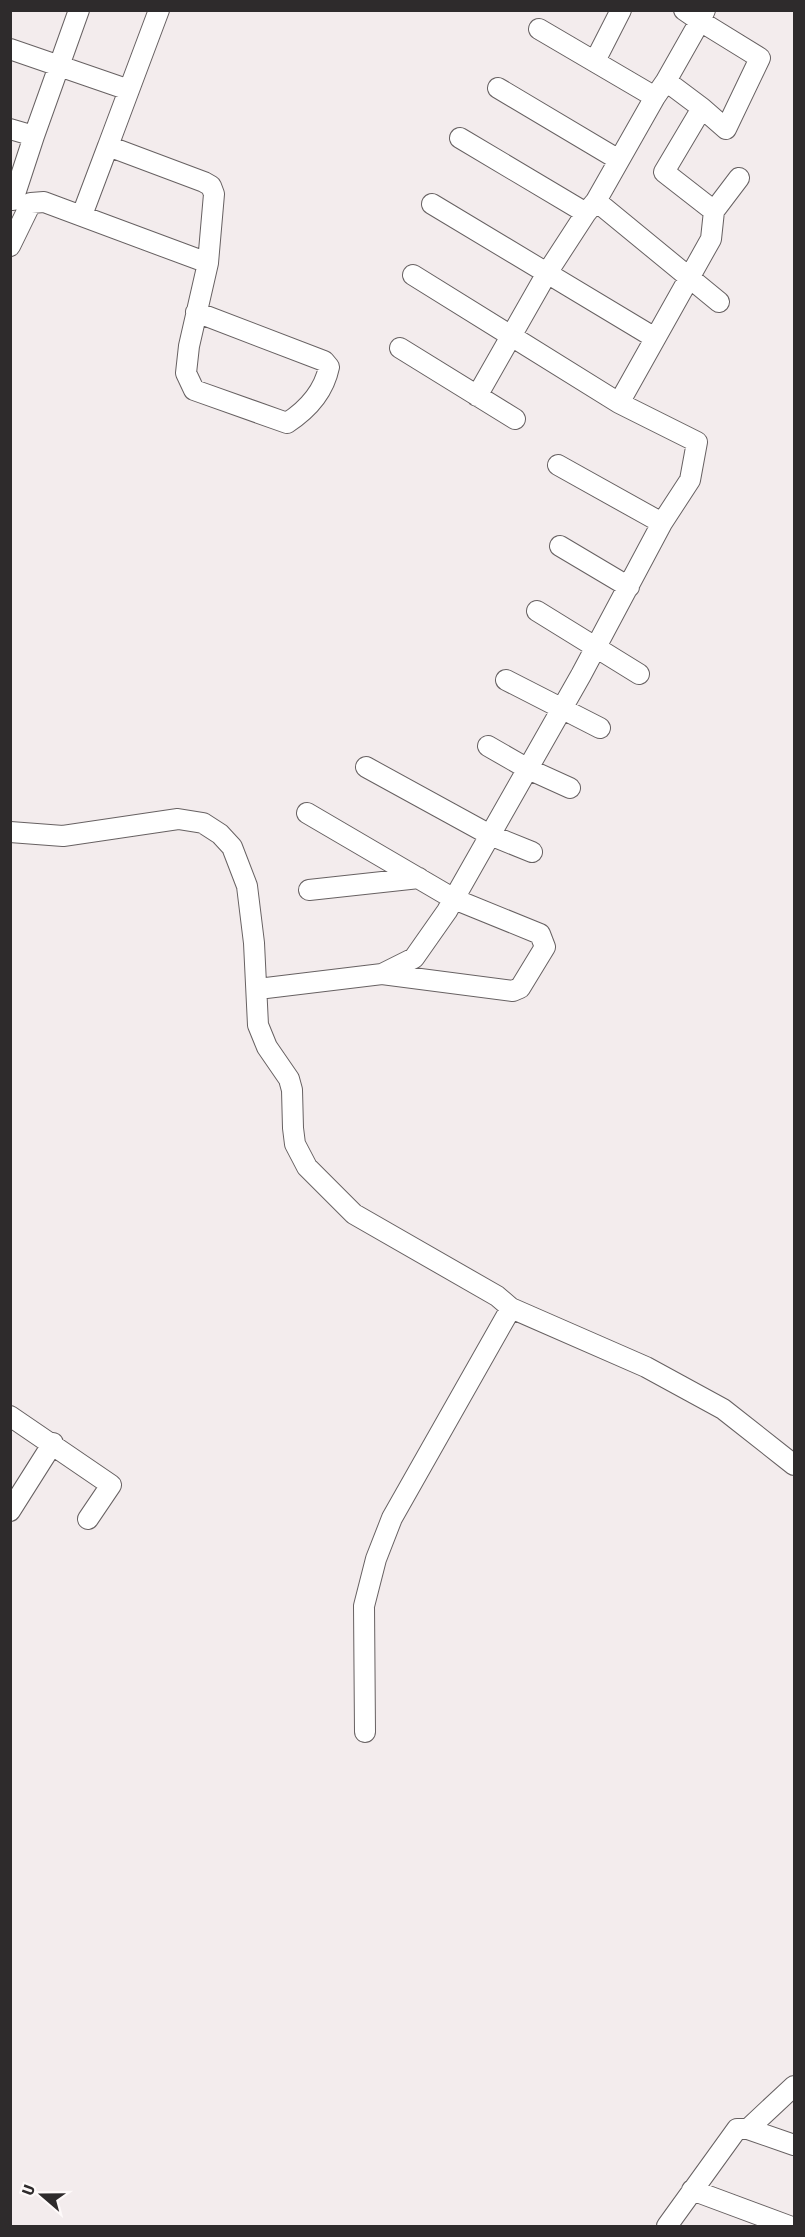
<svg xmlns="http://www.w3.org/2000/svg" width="805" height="2237" viewBox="0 0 805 2237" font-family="'Fira Sans Condensed',sans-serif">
<rect width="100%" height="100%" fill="#f3eced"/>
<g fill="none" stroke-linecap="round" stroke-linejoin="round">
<g stroke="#676162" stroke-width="22">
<path id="street" d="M705,10L700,21L760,58L726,129L702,108L664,172L714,211
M539,29L655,97L666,81L702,108
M10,49L129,90L108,146
M595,61L621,10
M666,81L700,21L684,10
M498,88L619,160
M129,90L159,10
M10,129L34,136
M460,138L586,213L596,201L719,302
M10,200H13L34,136L79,10
M596,201L655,97
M432,204L655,338
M82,215L108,146L204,182L211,186L214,194L208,263
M10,246L31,203L44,202L208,263L189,346L186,373L194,390L287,423C307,410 324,391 329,367L324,361L196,312
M400,348L515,419
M477,396L547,273L586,213
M619,403L711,239L714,211L739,178
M558,465L662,523
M560,546L629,587
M537,611L639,674
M506,680L600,728
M488,746L528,769L570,788
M366,767L490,835L532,852
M307,813L454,899L540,934L545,947L520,988L513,991L382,974
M10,832L63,836L178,819L203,823L220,834L232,847L247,886L254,943L258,1025L267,1047L289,1079L292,1090L293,1128L295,1144L307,1167L354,1214L497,1296L511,1308L646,1367L723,1409L794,1465
M309,890L419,878
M258,989L382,974L414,958L447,911L581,675L662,523L690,480L697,442L619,403L413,275
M10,1416L111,1485L88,1519
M10,1511L53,1443
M365,1732L364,1606L376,1559L392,1518L511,1308
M748,2129L794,2086
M692,2190L789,2226
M667,2226L737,2129H748L794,2145"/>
</g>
<use href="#street" stroke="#fff" stroke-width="20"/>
</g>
<rect width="805" height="2237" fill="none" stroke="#2e2b2c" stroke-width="24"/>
<g transform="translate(42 2195) rotate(290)" stroke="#fefafa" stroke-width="4.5" paint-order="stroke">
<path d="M0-4.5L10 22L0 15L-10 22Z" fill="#2e2b2c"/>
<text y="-9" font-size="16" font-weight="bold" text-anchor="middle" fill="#2e2b2c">U</text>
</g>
</svg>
